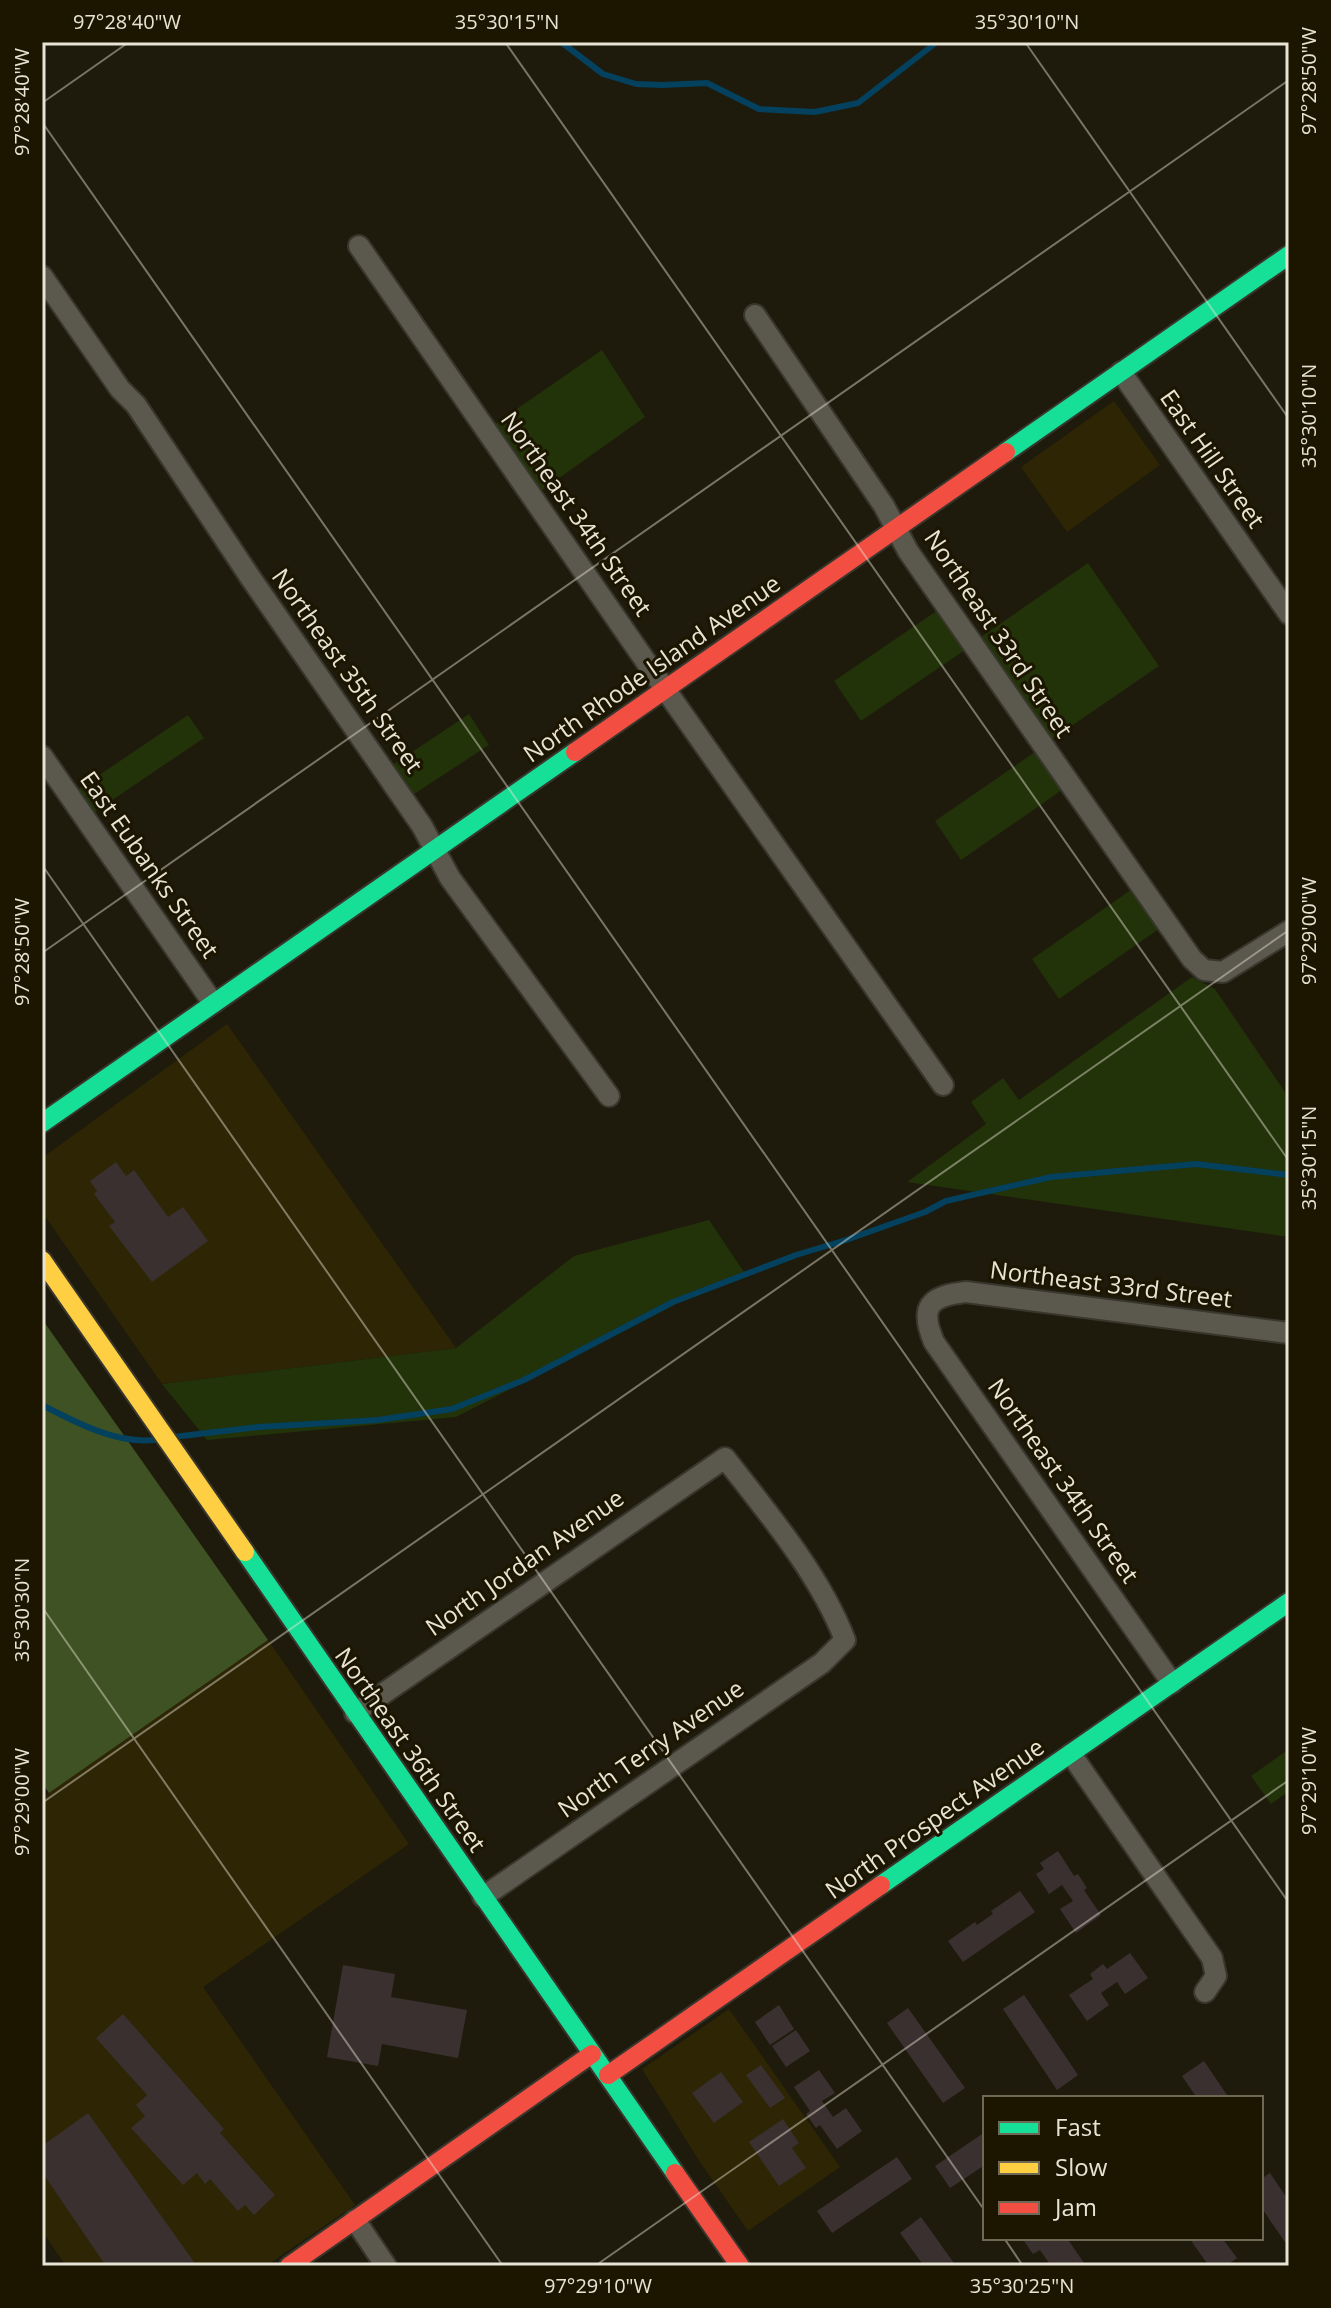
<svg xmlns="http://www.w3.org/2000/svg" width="1331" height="2308" viewBox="0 0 1331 2308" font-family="'Open Sans',sans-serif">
<rect width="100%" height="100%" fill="#1e1b0c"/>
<path fill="#2d2504" d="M1114,401L1160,465L1067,532L1021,467Z
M227,1024L456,1348L162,1384L42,1212V1158Z
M268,1640L409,1844L203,1987L355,2205L266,2266H66L42,2231V1798Z
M729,2009L840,2167L748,2231L698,2159L642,2069Z"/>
<path fill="#223209" d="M602,350L645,417L541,491L495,424Z
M1088,563L1159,666L1051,740L981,637Z
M938,610L965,650L861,721L834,681Z
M469,714L489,745L411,796L391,766Z
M188,715L204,738L93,813L77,790Z
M1035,752L1062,790L961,860L935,821Z
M1135,887L1163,926L1059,999L1032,959Z
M1192,977L1215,989L1289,1098V1237L907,1182L986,1124L971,1102L1003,1078L1019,1100Z
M709,1220L746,1275L676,1304L456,1417L207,1440L162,1384L456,1348L574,1256Z
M1289,1749V1791L1271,1804L1251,1776Z"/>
<path fill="#3f5223" d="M42,1319L268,1640L49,1793L42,1783Z"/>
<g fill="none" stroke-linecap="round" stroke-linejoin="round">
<path stroke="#03415e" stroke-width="6" d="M561,42L603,74L636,84L662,85L707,83L759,109L815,112L858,103L937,42
M42,1405C75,1422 116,1444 154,1440
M173,1437L259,1427L378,1420L452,1409L524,1380L673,1302L796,1255L846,1240L925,1212L946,1201L1051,1177L1196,1164L1289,1175"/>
</g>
<path fill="#3b3030" d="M116,1162L126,1176L134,1170L168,1217L183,1207L208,1241L152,1282L109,1226L115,1222L94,1194L97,1191L90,1181Z
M1058,1851L1074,1876L1078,1874L1087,1888L1084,1890L1101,1915L1076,1933L1060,1909L1073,1901L1062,1885L1049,1894L1036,1874L1044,1869L1040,1863Z
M1020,1891L1035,1912L963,1962L948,1941L975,1922L977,1925L993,1914L991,1911Z
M1130,1953L1148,1978L1125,1994L1117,1982L1101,1993L1109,2005L1087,2021L1069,1995L1093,1979L1090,1974L1103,1964L1107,1969Z
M343,1965L395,1974L391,1997L467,2010L458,2058L382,2044L378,2066L327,2057Z
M1024,1995L1078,2075L1057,2090L1003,2009Z
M779,2005L794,2029L770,2045L755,2022Z
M908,2008L965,2088L943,2103L887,2023Z
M123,2014L224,2129L220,2133L275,2195L254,2215L245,2205L238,2211L210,2179L205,2184L197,2173L183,2185L131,2128L145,2116L136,2105L147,2095L96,2038Z
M796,2030L810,2051L786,2067L772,2046Z
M1204,2061L1229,2098H1197L1182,2076Z
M761,2065L785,2098L770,2108L746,2075Z
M819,2070L835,2093L822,2101L833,2117L846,2108L862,2131L837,2149L820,2125L816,2128L806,2114L810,2111L794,2087Z
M721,2072L743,2102L714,2123L692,2093Z
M88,2113L194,2262L189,2266H106L42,2172V2146Z
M783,2119L799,2143L792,2148L806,2168L779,2186L749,2142Z
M985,2132V2165L950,2188L935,2166Z
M897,2157L912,2179L832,2233L817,2211Z
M1270,2173L1289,2201V2248L1261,2207V2179Z
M921,2217L956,2266H924L900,2233Z
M1022,2238H1067L1086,2266H1051L1040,2250L1033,2254Z
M1189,2238H1222L1237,2258L1226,2266H1209Z"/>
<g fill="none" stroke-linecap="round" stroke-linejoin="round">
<g stroke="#39372d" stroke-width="24">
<path id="street" d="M359,246L651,669L943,1085
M42,276L120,389L136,405L250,577L422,826L450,878L609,1096
M755,315L884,506L908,551L1192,959L1204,970L1223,972L1289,931
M1121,372L1289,614
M42,756L213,1003
M1172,1683L934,1342C919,1307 929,1296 966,1292L1289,1333
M355,1713L725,1458C768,1513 820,1575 845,1640L822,1663L483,1897
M1071,1754L1212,1958L1216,1976L1205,1992
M355,2220L386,2266"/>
</g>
<g stroke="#39372d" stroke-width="22">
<path id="fast" d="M1006,452L1289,255
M42,1123L575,752
M245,1552L675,2173
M881,1885L1289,1602"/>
</g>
<g stroke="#39372d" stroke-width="22">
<path id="slow" d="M42,1260L245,1552"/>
</g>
<g stroke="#39372d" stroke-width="22">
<path id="jam" d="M575,752L1006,452
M608,2075L881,1885
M675,2173L740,2266
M289,2266L592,2054"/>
</g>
<use href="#street" stroke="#5b584d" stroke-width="20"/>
<use href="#fast" stroke="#16e098" stroke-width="18"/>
<use href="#slow" stroke="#ffcf43" stroke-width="18"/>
<use href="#jam" stroke="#f24e42" stroke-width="18"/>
</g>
<path fill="none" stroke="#e8e4d5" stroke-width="2" stroke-opacity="0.45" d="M505,42L1289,1161M1025,42L1289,419M42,103L129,42M42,122L1289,1903M42,865L985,2211M42,953L1289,80M42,1607L503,2266M42,1803L1289,930M1004,2238L1023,2266M595,2266L1289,1780"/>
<g text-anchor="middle" stroke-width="6" stroke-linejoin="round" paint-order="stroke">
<g font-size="24" fill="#e8e4d5" stroke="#1c1500">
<text transform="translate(1212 459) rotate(55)" y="8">East Hill Street</text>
<text transform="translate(576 514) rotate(55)" y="8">Northeast 34th Street</text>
<text transform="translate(998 634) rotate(56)" y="8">Northeast 33rd Street</text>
<text transform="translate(652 669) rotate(-35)" y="8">North Rhode Island Avenue</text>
<text transform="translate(347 671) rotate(55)" y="8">Northeast 35th Street</text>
<text transform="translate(149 865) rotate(55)" y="8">East Eubanks Street</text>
<text transform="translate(1111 1285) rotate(7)" y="8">Northeast 33rd Street</text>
<text transform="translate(1063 1481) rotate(55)" y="8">Northeast 34th Street</text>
<text transform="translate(525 1563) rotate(-35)" y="8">North Jordan Avenue</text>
<text transform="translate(651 1749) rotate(-35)" y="8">North Terry Avenue</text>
<text transform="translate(410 1750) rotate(55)" y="8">Northeast 36th Street</text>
<text transform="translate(935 1819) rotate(-35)" y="8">North Prospect Avenue</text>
</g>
</g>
<rect width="1331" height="2308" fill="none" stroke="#1c1500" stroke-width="88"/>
<rect x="983" y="2096" width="280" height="144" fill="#1c1500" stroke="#6e6855" stroke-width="2"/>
<rect x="999" y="2122" width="40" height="12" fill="#16e098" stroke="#6e6855" stroke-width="2"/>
<text x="1055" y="2136" font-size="24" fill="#e8e4d5">Fast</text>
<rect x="999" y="2162" width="40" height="12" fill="#ffcf43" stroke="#6e6855" stroke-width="2"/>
<text x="1055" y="2176" font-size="24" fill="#e8e4d5">Slow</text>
<rect x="999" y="2202" width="40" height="12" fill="#f24e42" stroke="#6e6855" stroke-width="2"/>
<text x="1055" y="2216" font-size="24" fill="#e8e4d5">Jam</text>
<rect x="44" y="44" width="1243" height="2220" fill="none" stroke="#e8e4d5" stroke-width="3"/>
<g font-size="20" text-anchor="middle" fill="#e8e4d5">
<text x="127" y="29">97°28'40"W</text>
<text x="507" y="29">35°30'15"N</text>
<text x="1027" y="29">35°30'10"N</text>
<text transform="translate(1309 81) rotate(-90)" y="7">97°28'50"W</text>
<text transform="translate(22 102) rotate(-90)" y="7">97°28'40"W</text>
<text transform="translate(1309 416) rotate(-90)" y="7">35°30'10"N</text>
<text transform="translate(1309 931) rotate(-90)" y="7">97°29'00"W</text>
<text transform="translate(22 952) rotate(-90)" y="7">97°28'50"W</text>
<text transform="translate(1309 1158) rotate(-90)" y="7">35°30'15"N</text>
<text transform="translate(22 1610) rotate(-90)" y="7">35°30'30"N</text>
<text transform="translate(1309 1781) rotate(-90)" y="7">97°29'10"W</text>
<text transform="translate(22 1802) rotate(-90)" y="7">97°29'00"W</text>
<text x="598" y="2293">97°29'10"W</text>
<text x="1022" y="2293">35°30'25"N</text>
</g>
</svg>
